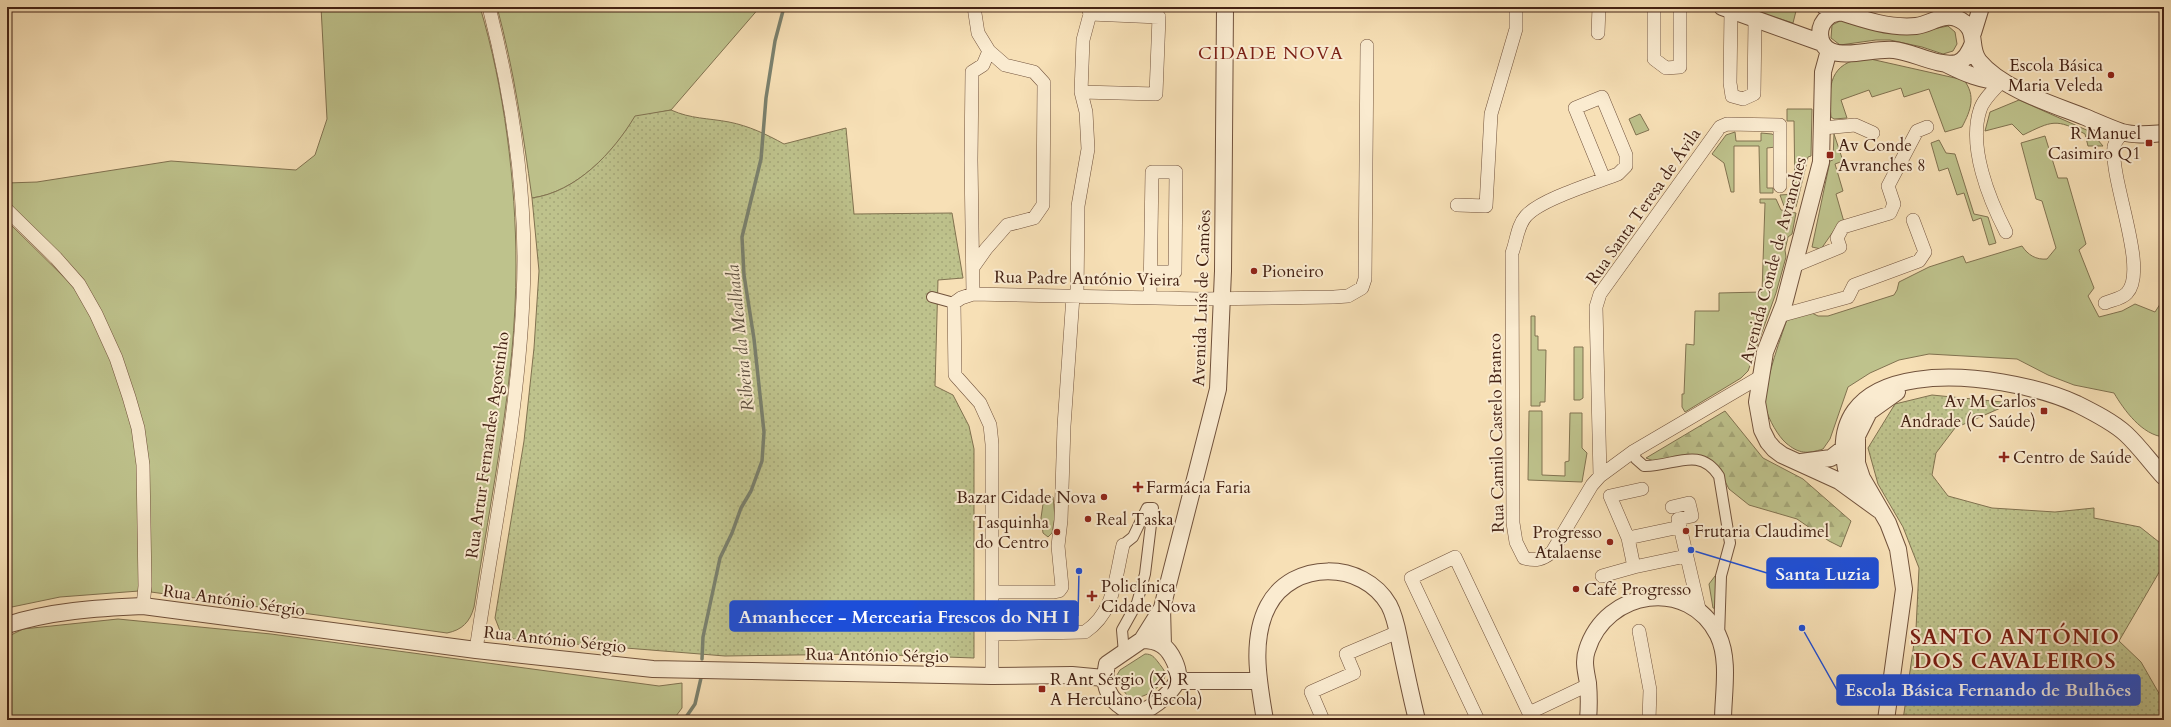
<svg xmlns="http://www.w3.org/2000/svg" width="2171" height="727" viewBox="0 0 2171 727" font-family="Cardo,serif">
<defs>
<pattern id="forest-firs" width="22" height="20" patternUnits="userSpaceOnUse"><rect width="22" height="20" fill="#bec28c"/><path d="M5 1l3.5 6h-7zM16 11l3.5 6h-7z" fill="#a4a678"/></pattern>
<pattern id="park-dots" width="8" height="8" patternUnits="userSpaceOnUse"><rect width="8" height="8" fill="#bec28c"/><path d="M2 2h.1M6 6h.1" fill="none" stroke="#a4a678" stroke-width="1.8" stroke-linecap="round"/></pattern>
</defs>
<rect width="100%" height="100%" fill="#f7e0b6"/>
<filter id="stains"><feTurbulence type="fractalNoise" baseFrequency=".005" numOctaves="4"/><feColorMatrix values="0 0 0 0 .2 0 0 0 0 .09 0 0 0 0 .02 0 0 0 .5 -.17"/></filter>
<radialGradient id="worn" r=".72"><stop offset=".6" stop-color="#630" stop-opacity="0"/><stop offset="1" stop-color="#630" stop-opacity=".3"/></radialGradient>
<path fill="#bec28c" stroke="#817250" d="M321,7H480C504,87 516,182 516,266C516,380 491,495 474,607C470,622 462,630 447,633L151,592L148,504L122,361L39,234L7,203V183L37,182L171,161L296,170L315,155L327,119Z
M497,7H760L671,110L635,117C613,153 576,192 532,198C523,133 514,70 497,7Z
M1742,7H1797L1793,23Z
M1842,20L1922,31L1948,26L1955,32L1957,44L1953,51L1943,54L1922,47L1890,40H1876L1840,45L1831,38L1832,25Z
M1866,58L1964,80C1976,96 1971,110 1962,127L1945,132L1929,89L1904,97L1901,88L1872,97L1869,90L1841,100L1847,118L1834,119L1831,117C1828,86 1829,62 1866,58Z
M2019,100L2091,132L2103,146H2088L2085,134C2056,118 2052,121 2023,135L2012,124L1985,131L1990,112Z
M1787,109H1812L1811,156L1808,157L1796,207L1784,206L1780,195L1795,194L1794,121H1787Z
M1640,114L1649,130L1636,135L1629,119Z
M1735,132L1736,141H1761V133L1772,134L1776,137V147L1767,148V188H1773V193H1760L1759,146H1734V192H1731L1724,163L1712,154L1726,135Z
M1834,134L1843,161L1835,164L1843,191L1836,194L1844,222L1837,226L1821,249L1812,247L1830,161L1833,160Z
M2045,136L2058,178H2067L2086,244L2079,250L2094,288L2088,296L2099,317L2122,311L2135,304L2155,312L2164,298V437C2142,435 2124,410 2114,393L2074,385L2048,375L2017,359L1929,354L1899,360L1870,373L1848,387L1830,439L1823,449C1807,454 1799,454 1786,443C1778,436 1769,420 1766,409C1761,390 1781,338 1787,319L1810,312L1818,316H1828L1894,295L1897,290L1899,282L1929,267L1963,256L1966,263L2022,246C2028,255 2036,260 2047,259L2056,248L2042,201L2036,199L2021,143Z
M1939,140L1946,153L1955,154L1974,214L1988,217L1996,243L1989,245L1981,218L1973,221L1964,193L1957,195L1948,168L1939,171L1931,143Z
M1760,199H1776L1781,210L1796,213L1792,234L1788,237L1785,250L1786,257L1776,293L1748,371L1741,378L1685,412L1682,407V394H1684L1686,344L1694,345L1695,311H1719V293L1762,292L1765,203H1760Z
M7,221L72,285L87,309L113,365L128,405L137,446L139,591L60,597L7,608Z
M1531,316H1535V336H1538V350H1546L1545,402H1540V406H1531Z
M1574,347H1583V398L1580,400H1574Z
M1529,411H1542V475L1565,476V462L1569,461L1570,413H1582V448L1587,453L1582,482L1528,480Z
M1048,494L1053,497L1055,517L1052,533L1048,537L1043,533L1041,518L1044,497Z
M1718,572L1717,609L1713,608L1709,584Z
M118,619L271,634L659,686L682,683V708L673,720H7V637L23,629Z
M1145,654C1152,654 1154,657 1158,662C1160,665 1164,669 1165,673C1167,686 1140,701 1129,698L1121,687L1117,675L1120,670Z"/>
<path fill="url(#forest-firs)" stroke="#817250" d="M1725,411L1763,458L1803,479L1851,521L1841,547L1829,541L1797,519L1749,505L1729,489L1717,466L1659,463L1646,458Z"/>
<path fill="url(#park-dots)" stroke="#817250" d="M671,110C691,119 708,118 729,122C749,126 766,134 784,144L846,128L854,214L952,213L963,278L938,280L935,386L953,395L969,426L974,449V658L865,654L725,656L514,639L500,631L495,618L524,441L534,348L539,271L532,198C576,192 613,153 635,116Z
M1932,395L2012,403L1955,428L1936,453L1932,475L1948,496L1992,508L2055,512L2094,508V518L2140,527L2164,546L2161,569L2119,641L2141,662L2164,702V720H1903L1916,629L1919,568L1903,527L1878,484L1868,448L1895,404Z"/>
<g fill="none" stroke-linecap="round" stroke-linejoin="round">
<path stroke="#7a806d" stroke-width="3.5" d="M702,659L703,637L720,558L732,533L741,508L751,491L762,461L764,432L754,339L744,275L742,237L761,159L766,98L775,41L784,7
M684,720L695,704L701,678"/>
<g stroke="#71523c" stroke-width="12">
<path id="pedestrian" d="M932,297L954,303
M1634,451L1636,459L1644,466C1673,467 1699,445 1719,476L1730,543L1721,576L1719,637
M1123,545L1133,537L1147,508H1153L1145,574L1137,603L1122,630L1124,653"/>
</g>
<g stroke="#71523c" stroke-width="14">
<path id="minor" d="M1654,7V59L1666,68L1680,67V7
M1731,10L1730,83L1732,96L1743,99L1754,94L1755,20
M1598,33L1599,7
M2002,81C1995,89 1983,99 1980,110C1968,147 1989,199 2006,232
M1081,92L1156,94L1159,17L1090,14
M1823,128L1855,125L1873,133
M1604,179L1575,108L1602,97L1626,155V166L1618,174C1595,183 1541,199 1526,216C1517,226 1517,240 1512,253L1513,523L1516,542L1524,558C1536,561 1542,560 1552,552L1592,485L1600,476L1634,451L1760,377
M1457,205L1486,206L1491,114L1516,29V7
M7,210L56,258L79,284L96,314L116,358L129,397L138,428L143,465L145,586L143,606
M974,266L986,249L1007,225L1034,218L1043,205L1044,83L1034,72L1005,65L989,51
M1794,266L1840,247L1837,238L1843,227L1890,213L1894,204L1888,186L1917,131L1927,127
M973,294L971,160L972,72L983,65L989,51L978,33L974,7
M1077,296L1078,206L1088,149L1086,112L1081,92L1083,40L1090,14L1088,7
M1150,297L1152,172H1176L1175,272H1150
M2105,303C2111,300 2122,299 2127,293C2149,270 2110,181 2114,147C2114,143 2120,136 2123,132
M1779,316L1848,297L1854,285L1919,261L1925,252L1913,220
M1600,476L1596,307L1600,294L1720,127L1727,124L1780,125V186
M1672,507L1689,503L1692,516L1678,519L1680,527
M1628,538L1610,496L1642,489
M1686,556L1634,567L1628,538L1680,527L1700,613
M1602,576L1634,567
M992,592H1054L1059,591L1062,587L1058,546L1061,520L1064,426L1073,296
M1639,631L1650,690L1649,720
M992,634L1085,632C1115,612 1115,578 1123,545
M476,650C493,533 518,416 523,298C528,200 513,101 489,7
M992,676V444L990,425L980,403L955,375L954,303L961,298L973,294L1202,299L1334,297L1348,296L1362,288L1365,279L1367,46
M1323,720L1311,692L1354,673L1346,654L1398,632
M1478,720L1411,578L1455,557L1529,713L1588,685"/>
</g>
<g stroke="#71523c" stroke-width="18">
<path id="tertiary" d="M1722,7L1822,43
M1825,7C1854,16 1885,29 1916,26C1929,25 1942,13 1956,18C1981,28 1967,46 1979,61C2002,89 2052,104 2085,117C2097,122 2110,128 2122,132C2135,136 2150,134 2164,133
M1842,12C1837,13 1831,14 1828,17C1817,26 1817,45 1831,51C1847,58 1875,48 1894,50C1914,52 1937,67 1957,63C1966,60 1970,51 1973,43
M1973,33L1981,7
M1829,50L1823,72L1821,162L1784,304L1765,352L1757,402L1762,430L1768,442L1774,449L1782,455L1839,481L1879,510
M1946,64C1964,73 1982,81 2002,81
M1801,462L1831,458L1850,443
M1852,490C1801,346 2000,369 2077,404C2093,412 2113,422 2126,434C2140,447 2151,463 2164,477
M7,625C51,611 96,608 143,606L476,650L653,669L992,676L1072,675L1104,678
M1142,640C1150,640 1156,641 1162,645C1171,651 1181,670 1177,681C1171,694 1146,715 1132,713C1127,712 1121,706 1117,703C1105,693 1104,678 1107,664L1142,640L1162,608
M1163,646L1162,608L1218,389L1223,271L1225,7
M1177,681H1258
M1265,720C1259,684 1250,640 1268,606C1292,560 1363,560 1389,605C1396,618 1398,634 1401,648C1406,672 1411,696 1417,720
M1588,720C1589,708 1589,695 1588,683C1586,672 1583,661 1587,650C1606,589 1689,577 1718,635C1730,660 1723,694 1723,720
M1886,720L1904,589L1898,549L1888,523L1862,478L1857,463V436L1869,412L1897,392"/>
</g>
<use href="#pedestrian" stroke="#faebd0" stroke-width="10"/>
<use href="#minor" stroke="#faebd0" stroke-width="13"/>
<use href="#tertiary" stroke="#faebd0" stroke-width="16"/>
</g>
<g fill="#8f2418" stroke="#faebd0" stroke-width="1.5">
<circle cx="2111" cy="75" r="4"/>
<rect x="2145" y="139" width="8" height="8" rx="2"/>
<rect x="1826" y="151" width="8" height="8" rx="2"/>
<circle cx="1254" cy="271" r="4"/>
<rect x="2040" y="407" width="8" height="8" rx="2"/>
<path d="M2002 451h4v4h4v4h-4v4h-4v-4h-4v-4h4z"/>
<path d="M1136 481h4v4h4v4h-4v4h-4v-4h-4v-4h4z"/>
<circle cx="1104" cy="497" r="4"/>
<circle cx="1088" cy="519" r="4"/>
<circle cx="1686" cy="531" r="4"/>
<circle cx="1057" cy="532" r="4"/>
<circle cx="1610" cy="542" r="4"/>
<circle cx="1576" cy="589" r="4"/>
<path d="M1090 590h4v4h4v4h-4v4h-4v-4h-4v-4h4z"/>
<rect x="1038" y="685" width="8" height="8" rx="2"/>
</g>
<g text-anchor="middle" stroke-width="4" stroke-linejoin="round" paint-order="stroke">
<g font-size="17" fill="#442214" stroke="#faebd0" text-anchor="start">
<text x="2103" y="71" text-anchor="end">Escola Básica<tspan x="2103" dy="20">Maria Veleda</tspan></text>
<text x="2141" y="139" text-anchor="end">R Manuel<tspan x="2141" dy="20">Casimiro Q1</tspan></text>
<text x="1838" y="151">Av Conde<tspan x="1838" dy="20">Avranches 8</tspan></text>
<text x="1262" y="277">Pioneiro</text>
<text x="2036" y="407" text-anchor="end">Av M Carlos<tspan x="2036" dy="20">Andrade (C Saúde)</tspan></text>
<text x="2013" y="463">Centro de Saúde</text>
<text x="1146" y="493">Farmácia Faria</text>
<text x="1096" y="503" text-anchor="end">Bazar Cidade Nova</text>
<text x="1096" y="525">Real Taska</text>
<text x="1049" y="528" text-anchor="end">Tasquinha<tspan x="1049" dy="20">do Centro</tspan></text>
<text x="1694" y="537">Frutaria Claudimel</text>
<text x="1602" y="538" text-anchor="end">Progresso<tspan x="1602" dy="20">Atalaense</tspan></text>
<text x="1101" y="592">Policlínica<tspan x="1101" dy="20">Cidade Nova</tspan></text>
<text x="1584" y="595">Café Progresso</text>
<text x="1050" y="685">R Ant Sérgio (X) R<tspan x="1050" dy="20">A Herculano (Escola)</tspan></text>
</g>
<g font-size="17" fill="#442214" stroke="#faebd0">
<text transform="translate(1643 206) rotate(-55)" y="6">Rua Santa Teresa de Ávila</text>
<text transform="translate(1773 260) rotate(-75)" y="6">Avenida Conde de Avranches</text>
<text transform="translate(1087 278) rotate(1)" y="6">Rua Padre António Vieira</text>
<text transform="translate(1201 298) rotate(-88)" y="6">Avenida Luís de Camões</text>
<text transform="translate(1496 433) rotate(-91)" y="6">Rua Camilo Castelo Branco</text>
<text transform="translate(487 445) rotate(-82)" y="6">Rua Artur Fernandes Agostinho</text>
<text transform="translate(234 600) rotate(8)" y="6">Rua António Sérgio</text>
<text transform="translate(555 639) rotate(6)" y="6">Rua António Sérgio</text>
<text transform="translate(877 655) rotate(1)" y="6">Rua António Sérgio</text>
</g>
<g font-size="18" letter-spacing="1" fill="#7a1f14" stroke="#faebd0">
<text x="1271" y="59">CIDADE NOVA</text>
</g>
<g font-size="18" font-style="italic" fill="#5f5141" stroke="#faebd0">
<text transform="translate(740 338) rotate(-96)" y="6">Ribeira da Mealhada</text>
</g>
<g font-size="21" font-weight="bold" letter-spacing="1" fill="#7a1f14" stroke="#faebd0">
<text x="2015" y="644">SANTO ANTÓNIO<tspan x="2015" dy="24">DOS CAVALEIROS</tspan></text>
</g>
</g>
<path fill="none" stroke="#1d4ed8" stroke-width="1.5" d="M1691 550L1767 573M1079 571L1078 616M1802 628L1837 690"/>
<g fill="#1d4ed8" stroke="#faebd0" stroke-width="1.5">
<circle cx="1691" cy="550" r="4"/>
<circle cx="1079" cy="571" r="4"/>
<circle cx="1802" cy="628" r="4"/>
</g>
<g fill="#1d4ed8" stroke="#1d4ed8" stroke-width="1.5">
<rect x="1767" y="558" width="111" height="30" rx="4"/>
<rect x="730" y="601" width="348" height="30" rx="4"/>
<rect x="1837" y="675" width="303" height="30" rx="4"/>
</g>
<g font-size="18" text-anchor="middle" font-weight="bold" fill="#fff">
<text x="1823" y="580">Santa Luzia</text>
<text x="904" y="623">Amanhecer - Mercearia Frescos do NH I</text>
<text x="1988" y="696">Escola Básica Fernando de Bulhões</text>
</g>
<rect width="2171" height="727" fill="none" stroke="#f7e0b6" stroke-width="24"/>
<rect x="8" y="8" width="2155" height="711" fill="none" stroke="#442214" stroke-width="2"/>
<rect x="12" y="12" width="2147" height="703" fill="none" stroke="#442214"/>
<rect width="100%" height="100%" filter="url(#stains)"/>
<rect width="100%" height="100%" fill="url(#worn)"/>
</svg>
